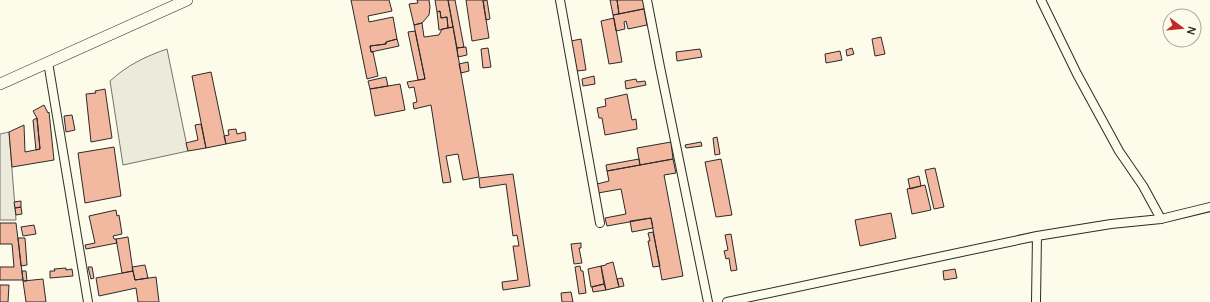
<svg xmlns="http://www.w3.org/2000/svg" width="1210" height="302" viewBox="0 0 1210 302" font-family="Manrope,sans-serif">
<rect width="100%" height="100%" fill="#fdfbea"/>
<path fill="#ecebdb" stroke="#74746e" d="M167,49L188,151L123,165L110,81C126,66 146,56 167,49Z
M9,132L16,220H0V134Z"/>
<path fill="#f2b8a0" stroke="#2b2b2b" d="M351,0H389L392,11L368,16L369,22L393,17L397,39L386,42V44L370,46L371,52H373L378,76L367,79Z
M417,0H429L430,7L429,15L422,23L414,25L409,4L418,3Z
M435,0H448L453,27L448,28L447,17L441,18L440,11L437,12Z
M448,0H455L464,47L457,48Z
M466,0H483L489,38L472,41Z
M487,0L490,19L486,20L483,1Z
M610,0H617L619,14L613,15Z
M617,0H645L647,8L619,14Z
M644,9L647,25L628,29L626,21L624,22L625,29L616,31L613,15Z
M440,11L441,18L447,17L448,28L439,30L437,12Z
M614,18L622,62L609,64L601,21Z
M422,23L424,37L439,35L442,29L453,27L479,177L463,180L458,154L446,156L451,182L443,183L431,105L414,109L413,103L417,102L414,87L409,88L407,82L425,79L414,25Z
M415,31L425,79L418,80L408,32Z
M881,37L885,54L875,56L872,39Z
M397,39L399,46L371,52L370,46L386,44V42Z
M581,39L586,70L577,71L571,41Z
M466,47L467,55L458,57L457,48Z
M488,48L491,67L483,68L481,49Z
M852,48L854,54L847,56L846,50Z
M700,49L702,57L677,61L676,52Z
M840,51L842,60L826,63L825,54Z
M468,62L469,71L461,73L459,64Z
M211,72L226,144L206,148L192,76Z
M594,76L595,84L583,86L582,79Z
M386,77L388,86L370,89L368,81Z
M636,79L637,82L645,81L646,85L626,89L625,81Z
M400,84L405,110L375,116L370,89Z
M105,89L112,138L91,142L86,94L96,93L95,91Z
M627,94L632,120L636,119L637,129L605,135L602,118H599L597,108L606,106L605,99Z
M44,105L48,113L49,112L54,160L12,167L9,132L24,125L25,152L40,149L37,118L33,111Z
M72,115L75,130L66,132L64,116Z
M37,118L40,149L36,150L33,120Z
M201,124L206,148L188,151L186,143L198,140L195,125Z
M236,129L237,134L245,132L246,140L226,144L224,136L229,135L228,130Z
M717,137L720,154L715,155L713,138Z
M671,142L673,159L640,165L637,148Z
M701,142L702,146L686,148L685,145Z
M114,147L121,196L85,203L78,153Z
M639,159L640,165L607,171L606,165Z
M673,159L676,173L664,175L683,276L662,280L651,218L607,226L605,218L626,214L621,189L598,193L597,184L609,181L607,171Z
M721,159L732,215L716,217L705,162Z
M935,168L944,207L934,209L925,170Z
M513,174L530,286L503,290L502,282L518,280L513,246H519L517,235L513,236L506,184L480,188L479,178Z
M919,176L921,186L910,189L908,179Z
M925,185L931,210L912,214L907,189Z
M21,201V207L15,208L14,202Z
M21,207L22,214L16,215L15,208Z
M116,210L117,216L119,215L122,234L113,236L114,239H116L117,243L86,249L85,245L95,243L89,216Z
M891,213L896,238L860,246L855,220Z
M651,218L653,228L632,232L630,221Z
M0,223H16L23,280H0V267H14L12,244H0Z
M34,225L36,234L23,236L21,227Z
M653,232L660,266L653,267L648,241H650L648,233Z
M731,234L737,270L731,271L729,258L726,259L724,251L728,250L725,235Z
M128,237L133,271L122,273L116,239Z
M18,238H25L27,265L21,266Z
M581,243V248H579L582,263L574,264L571,244Z
M613,262L619,287L606,290L601,266L606,265V264Z
M145,265L148,278L135,280L132,267Z
M580,266L581,271H583L586,293L579,294L575,267Z
M601,266L604,284L591,287L588,269Z
M88,267H92L94,278L91,279Z
M66,268V270L72,269L73,276L50,278V271H55L54,269Z
M955,269L957,278L944,280L943,271Z
M22,271H26L27,281H23Z
M133,271L135,280L156,277L159,302H138L136,288L99,296L96,278Z
M622,278L624,286L619,287L617,279Z
M43,279L46,302H26L23,281Z
M604,284L606,290L593,292L592,287Z
M0,285H9L8,302H0Z
M571,292L573,302H562L561,293Z"/>
<g fill="none" stroke-linecap="round" stroke-linejoin="round">
<g stroke="#2b2b2b" stroke-width="10">
<path id="street" d="M560,0L600,223
M647,0L660,67L708,302
M1041,0L1077,74L1119,151L1143,186L1161,219
M48,62L88,302
M727,302L1037,236L1111,224L1161,219L1210,207
M1036,302L1037,236"/>
</g>
<g stroke="#2b2b2b" stroke-width="12">
<path id="secondary" d="M0,84L187,0"/>
</g>
<use href="#street" stroke="#fdfbea" stroke-width="8"/>
<use href="#secondary" stroke="#fdfbea" stroke-width="11"/>
</g>
<g transform="translate(1182 28) rotate(106)"><circle r="19" fill="#fdfbea" stroke="#a9a89e"/>
<path d="M0-3L7 15L0 10L-7 15Z" fill="#c62828"/>
<text y="-6" font-size="11" font-weight="bold" text-anchor="middle" fill="#2b2b2b">N</text>
</g>
</svg>
